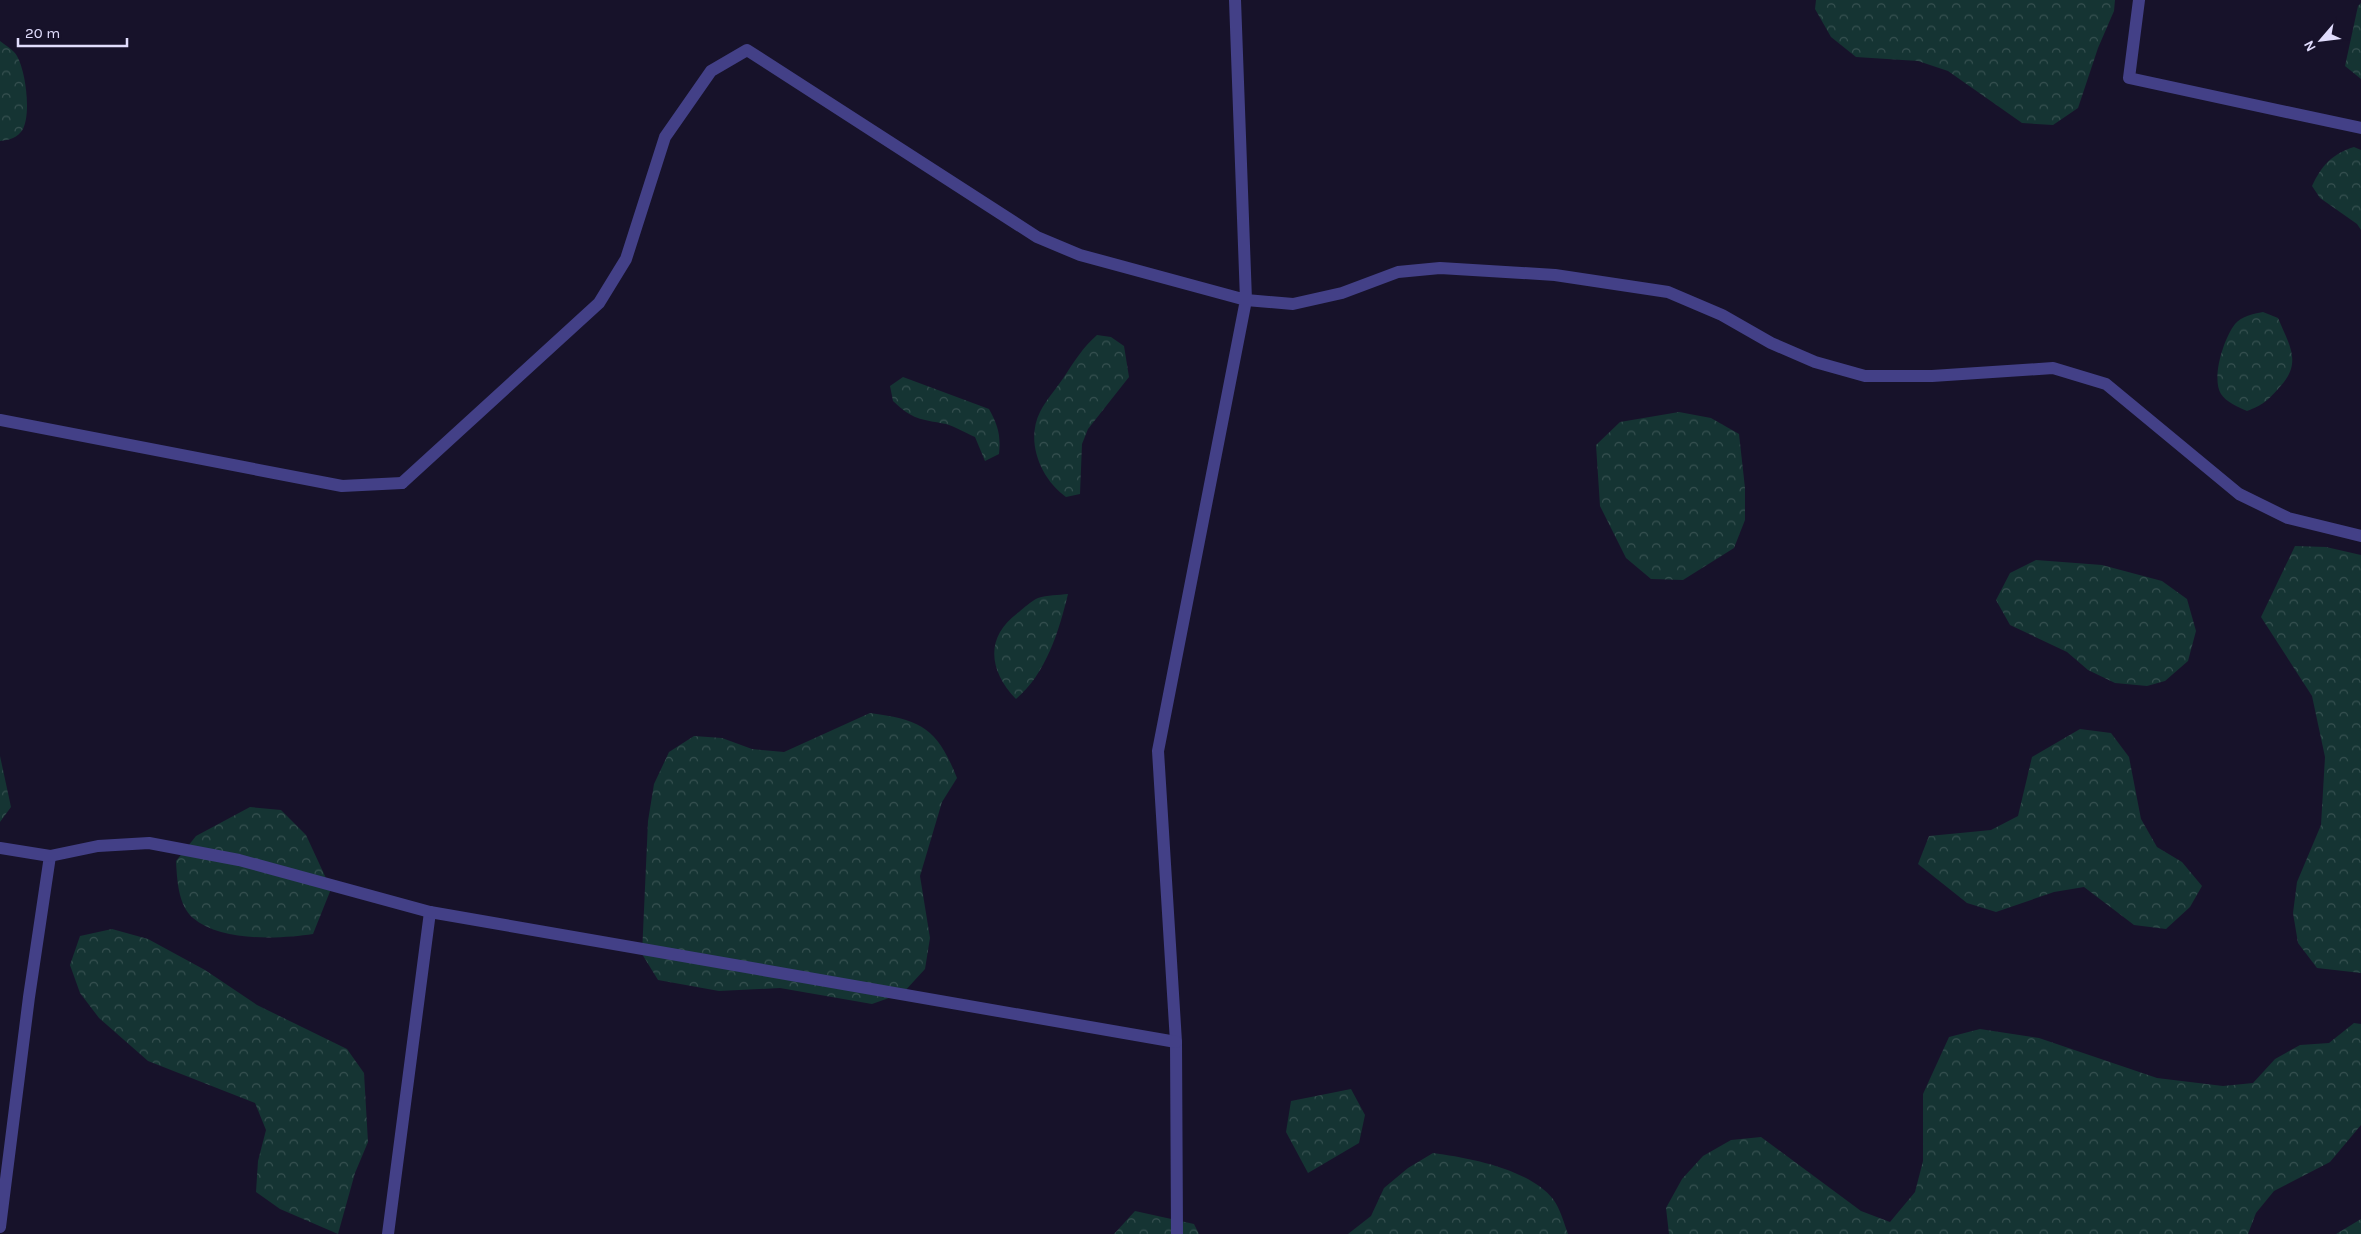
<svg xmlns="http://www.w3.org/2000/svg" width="2361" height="1234" viewBox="0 0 2361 1234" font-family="Karla,sans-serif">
<defs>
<pattern id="forest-crowns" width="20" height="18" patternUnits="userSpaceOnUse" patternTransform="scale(1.25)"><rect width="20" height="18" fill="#153433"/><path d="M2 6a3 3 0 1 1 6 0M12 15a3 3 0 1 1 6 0" fill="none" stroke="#375151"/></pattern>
</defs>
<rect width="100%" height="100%" fill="#17122a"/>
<path fill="url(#forest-crowns)" d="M1816,0H2115L2114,11L2098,48L2078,108L2053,125L2022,123L1948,71L1918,61L1856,57L1831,37L1815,9Z
M2361,3V79L2345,66L2358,6Z
M0,41C5,45 14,50 17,56C26,72 31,113 23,129C18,138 9,140 0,141Z
M2354,147L2361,150V230L2357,224L2320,198L2312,186C2322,165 2332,154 2354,147Z
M2263,312L2278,318C2290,347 2303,363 2278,389C2267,401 2263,405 2247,411C2238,407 2226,402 2221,394C2211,378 2224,338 2235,324C2242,316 2253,314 2263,312Z
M1097,335L1111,337L1124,346L1129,377L1088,429L1082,444L1080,494L1066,497C1041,479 1025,442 1040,412C1046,400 1056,389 1064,377C1074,362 1083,347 1097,335Z
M903,377L989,409C998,425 1001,436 999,454L985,461L975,437C966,433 956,427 946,424C920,419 913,420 893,401L890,386Z
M1679,412L1711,418L1739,434L1745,488V520L1734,548L1683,580L1651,579L1626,558L1600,506L1596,445L1620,422Z
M2295,546L2326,547L2361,555V973L2317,968L2298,943L2293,913L2297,882L2321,825L2325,757L2312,696L2261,617Z
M2036,560L2102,565L2162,581L2187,599L2196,631L2188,661L2165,681L2147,686L2115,683L2088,670L2067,652L2010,625L1996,600L2010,573Z
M1068,594C1059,631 1046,674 1016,699C989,671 984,637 1019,612C1024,608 1031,601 1038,598C1047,595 1059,595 1068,594Z
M870,713C922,720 937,728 957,778L942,802L920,876L930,938L925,969L903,993L872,1004L780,988L719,991L658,980L642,954L648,821L654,784L669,752L694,736L722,738L752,749L784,752Z
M2080,729L2111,733L2129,757L2141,819L2157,847L2182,862L2202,886L2190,907L2166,929L2134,925L2084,887L2054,892L1996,912L1967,903L1918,864L1929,836L1991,830L2018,816L2032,757Z
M0,756L11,807L0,822Z
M250,807L281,810L306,835L331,889L313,934C280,939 221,942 193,918C178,905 177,879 176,861L196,836Z
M112,929L148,939L205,970L257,1005L347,1049L364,1073L368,1142L355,1173L338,1234L280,1209L256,1192L258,1161L266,1130L255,1103L148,1061L99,1018L80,993L70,965L80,936Z
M2354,1023L2361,1024V1125L2330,1162L2274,1191L2256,1213L2248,1234H1669L1666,1208L1682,1179L1703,1156L1731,1140L1761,1137L1861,1211L1890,1222L1915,1192L1923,1161V1094L1949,1037L1980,1029L2039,1038L2157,1078L2223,1086L2253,1083L2275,1059L2300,1045L2329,1043Z
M1351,1089L1365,1115L1359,1143L1308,1173L1286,1132L1291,1101Z
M1433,1153C1470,1158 1529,1169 1553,1199C1560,1208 1564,1223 1568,1234H1348L1371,1216L1384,1188L1408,1168Z
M1135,1211L1194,1224L1199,1234H1114Z
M2361,1219V1234H2336Z"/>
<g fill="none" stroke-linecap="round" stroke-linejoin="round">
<path stroke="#434087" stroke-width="12" d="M2139,0L2129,78L2361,128
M402,483L599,303L626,259L665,137L711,71L747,50L1037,237L1080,255L1246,300L1293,304L1342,293L1398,272L1440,268L1555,275L1668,292L1722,315L1771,343L1815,362L1865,376H1932L2053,368L2106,384L2239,494L2288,518L2361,536
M0,1227L29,997L50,856
M388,1234L430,912
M1177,1234L1176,1042L1158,751L1246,300L1235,0"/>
<path stroke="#434087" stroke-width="12" d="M0,420L342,486L402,483
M0,848L50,856L98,846L149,843L239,860L430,912L1176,1042"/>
</g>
<g transform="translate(2321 40) rotate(242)" stroke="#17122a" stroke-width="4" paint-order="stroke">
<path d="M0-4L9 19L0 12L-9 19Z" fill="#e1ddfd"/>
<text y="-8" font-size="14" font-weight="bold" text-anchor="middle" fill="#e1ddfd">N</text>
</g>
<path d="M18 38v8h109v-8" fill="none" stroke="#e1ddfd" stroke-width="2.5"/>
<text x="25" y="38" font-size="15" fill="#e1ddfd" stroke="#17122a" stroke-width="4" paint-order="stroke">20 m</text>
</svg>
